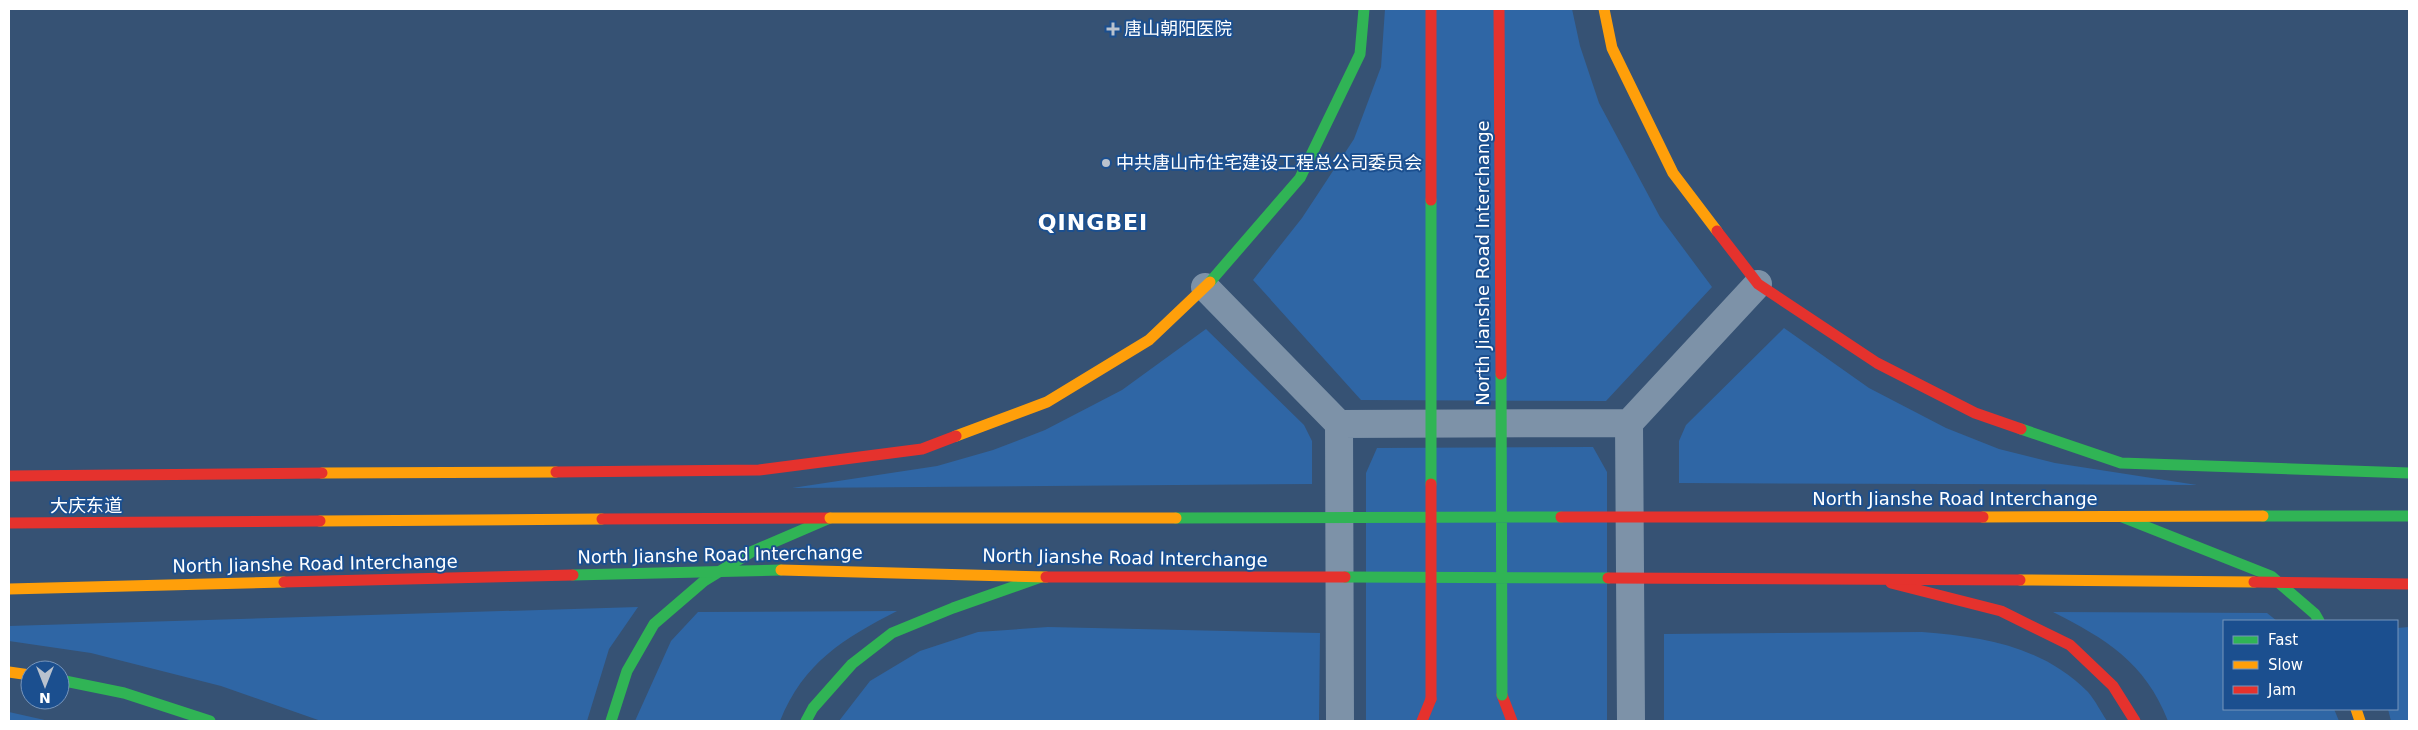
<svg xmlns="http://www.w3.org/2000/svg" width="2418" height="730" viewBox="0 0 2418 730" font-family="'DejaVu Sans','Noto Sans SC',sans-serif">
<rect width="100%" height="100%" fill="#365274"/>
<path fill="#2f66a5" d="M1385,9H1572L1580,46L1599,103L1660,217L1712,287L1606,401L1361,400L1253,280L1302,218L1354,139L1381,67Z
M1784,328L1869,388L1946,428L1999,449L2055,463L2197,485L1679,483V441L1686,425Z
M1206,329L1304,425L1312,441V484L792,488L937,466L993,450L1045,430L1122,390Z
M1593,447L1607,472V721H1366V473L1377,448Z
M638,607L609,649L587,721H321L221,686L91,653L9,641V626Z
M897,611C843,639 804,662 780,721H635L671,641L698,612Z
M2053,612L2267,613L2277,621H2224V709H2334L2339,721H2168C2145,662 2106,639 2053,612Z
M1048,627L1320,633L1319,721H839L870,681L920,651L978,632Z
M2409,627V721H2391L2388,709H2397V628Z
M1922,632C1984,637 2042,646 2088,692C2095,700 2101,712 2107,721H1664V634Z
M9,712L49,721H9Z"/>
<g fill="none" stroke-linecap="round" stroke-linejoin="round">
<path stroke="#7d92a8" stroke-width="28" d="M1205,287L1339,424
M1629,423L1758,284
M1340,721L1339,424L1629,423L1631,721"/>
<path stroke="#30b455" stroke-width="11" d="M1210,282L1300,178L1360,54L1364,9
M2021,429L2121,463L2409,473
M2122,517L2271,576L2315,614L2319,621
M60,680L124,693L210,721
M611,721L627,671L654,624L704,581L753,551L830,518
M806,721L813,708L852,664L892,633L953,608L1041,577"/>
<path stroke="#ff9f0a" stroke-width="11" d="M1604,9L1612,48L1673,173L1717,231
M956,436L1047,402L1149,340L1210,282
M322,473L556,472
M320,521L602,519
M9,672L30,675
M2356,709L2360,721"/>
<path stroke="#e5322d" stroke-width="11" d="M1717,231L1758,284L1877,363L1975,413L2021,429
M556,472L759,470L922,449L956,436
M9,476L322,473
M602,519L830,518
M9,523L320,521
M1891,583L2001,611L2070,645L2113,686L2135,721
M1502,695L1512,721
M1422,721L1431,699"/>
<path stroke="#30b455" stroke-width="11" d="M1431,200V484
M1501,374L1502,695
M2263,516H2409
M1176,518L1561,517
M573,575L781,570
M1345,577L1608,578"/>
<path stroke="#ff9f0a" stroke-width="11" d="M1983,517L2263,516
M830,518H1176
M781,570L1046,577
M2020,580L2254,582
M9,589L284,582"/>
<path stroke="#e5322d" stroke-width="11" d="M1431,9V200
M1499,9L1501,374
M1431,484V699
M1561,517H1983
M1046,577H1345
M1608,578L2020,580
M284,582L573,575
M2254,582L2409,584"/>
</g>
<g fill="#b9c2ce" stroke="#1b4f8f" stroke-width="2">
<path d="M1110.5 21.5h5v5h5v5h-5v5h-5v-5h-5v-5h5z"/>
<circle cx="1106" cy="163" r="5"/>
</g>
<g text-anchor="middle" stroke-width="4" stroke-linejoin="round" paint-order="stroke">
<g font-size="18" fill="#fff" stroke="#1b4f8f" text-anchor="start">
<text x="1124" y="35">唐山朝阳医院</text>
<text x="1116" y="169">中共唐山市住宅建设工程总公司委员会</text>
</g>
<g font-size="18" fill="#fff" stroke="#1b4f8f">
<text transform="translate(1483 263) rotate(-90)" y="6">North Jianshe Road Interchange</text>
<text x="1955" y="505">North Jianshe Road Interchange</text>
<text x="86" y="512">大庆东道</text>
<text transform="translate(720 555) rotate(-1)" y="6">North Jianshe Road Interchange</text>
<text transform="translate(1125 558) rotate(1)" y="6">North Jianshe Road Interchange</text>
<text transform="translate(315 564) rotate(-1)" y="6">North Jianshe Road Interchange</text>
</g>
<g font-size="22" font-weight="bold" letter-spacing="1" fill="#fff" stroke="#1b4f8f">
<text x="1093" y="230">QINGBEI</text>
</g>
</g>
<rect width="2418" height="730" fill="none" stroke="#ffffff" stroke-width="20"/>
<rect x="2223" y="620" width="175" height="90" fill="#1b4f8f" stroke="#7695bc"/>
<rect x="2233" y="636" width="25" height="8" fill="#30b455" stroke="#7695bc"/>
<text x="2268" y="645" font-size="15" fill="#ffffff">Fast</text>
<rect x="2233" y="661" width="25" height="8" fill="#ff9f0a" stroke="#7695bc"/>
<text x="2268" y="670" font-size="15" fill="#ffffff">Slow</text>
<rect x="2233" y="686" width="25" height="8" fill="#e5322d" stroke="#7695bc"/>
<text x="2268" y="695" font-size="15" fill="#ffffff">Jam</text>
<g transform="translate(45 685) rotate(180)"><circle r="24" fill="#1b4f8f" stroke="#7695bc"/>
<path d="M0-4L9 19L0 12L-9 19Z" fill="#b9c2ce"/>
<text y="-8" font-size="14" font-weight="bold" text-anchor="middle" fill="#ffffff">N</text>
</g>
</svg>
